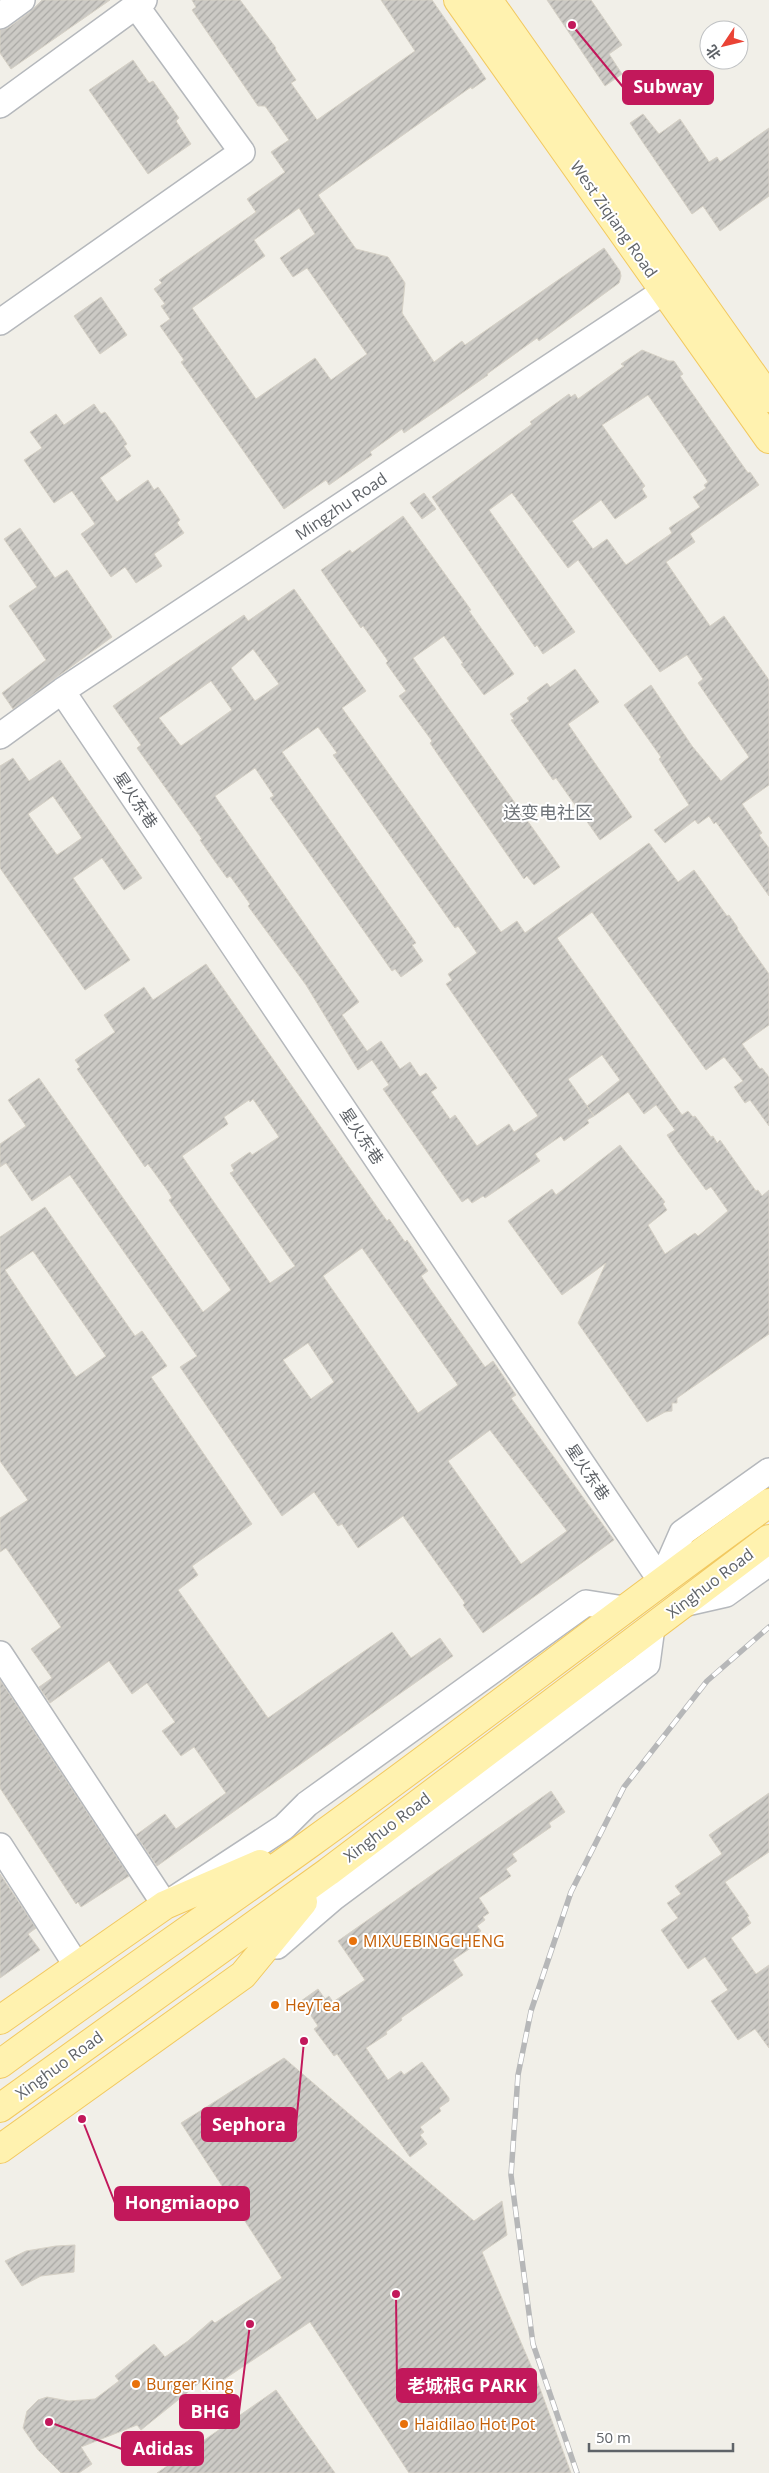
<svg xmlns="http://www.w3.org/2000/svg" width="769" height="2473" viewBox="0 0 769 2473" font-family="'Open Sans','Noto Sans SC',sans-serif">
<defs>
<pattern id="building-hatch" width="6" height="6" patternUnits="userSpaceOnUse" patternTransform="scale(1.25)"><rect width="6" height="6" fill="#cccac5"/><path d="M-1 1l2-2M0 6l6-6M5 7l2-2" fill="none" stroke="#a9a8a4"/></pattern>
</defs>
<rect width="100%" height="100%" fill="#f1efe8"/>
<path fill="url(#building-hatch)" stroke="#d6d1c6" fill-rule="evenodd" d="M42,0H110L11,69L0,53V30L8,28L30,12Z
M192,0H240L276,48L275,49L296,80L291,83L317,120L415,51L381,0H432L466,49L486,79L472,89L471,87L318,195L356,249L388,257L405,283L402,313L434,362L462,341L465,345L604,248L620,271L621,276L619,283L539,341L537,338L487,374L488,375L404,433L402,429L370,452L372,455L329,485L326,480L284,509L181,362L184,360L160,326L170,319L161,306L165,304L154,289L162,283L159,280L256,212L247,199L285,172L271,152L289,140L265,106H258L192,10L196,7ZM299,208L315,234L280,258L293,277L307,268L367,354L331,380L315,358L256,399L192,308L265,256L254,240Z
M547,0H591L622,45L609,54L622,74L605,86Z
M133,60L149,83L153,81L179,118L176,121L191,144L148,174L89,90Z
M643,114L659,134L680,119L709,162L717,157L720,162L769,128V196L720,231L703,206L692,214L644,144L630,123Z
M101,297L127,335L100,354L74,316Z
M642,350L669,361H674L683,374L680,376L748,473L750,472L759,485L690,534L695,542L666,562L710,626L724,616L769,680V785L742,804L762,833L759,835L769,848V896L716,822L714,824L709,816L698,824L695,820L665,843L654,830L689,805L659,759L661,757L624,705L651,685L692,746L721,781L749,757L698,683L703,679L687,655L660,672L578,560L568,568L512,493L489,510L575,632L543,654L537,645L535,647L432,497L532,424L530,422L569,394L571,397L575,394L578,399L624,366L621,364ZM648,395L708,482L704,485L706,488L693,497L700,507L669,528L672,533L626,565L607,539L593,549L572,521L601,500L615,519L647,497L642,489L645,486L602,425Z
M94,404L101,414L105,412L114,424L127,444L124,446L131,456L100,478L117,502L148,480L154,490L158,487L167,500L180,520L177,523L184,533L154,554L162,566L136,583L125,567L111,577L81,534L95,524L72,491L54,503L24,460L42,448L30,432L56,414L64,425Z
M424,493L436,509L422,519L410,503Z
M403,516L471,610L469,611L514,674L484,695L461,664L463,663L444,636L413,658L560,867L534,885L527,876L524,879L456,781L430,743L432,741L399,696L406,691L386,663L388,661L363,626L361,628L321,570L350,550L352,553Z
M20,528L55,578L67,570L112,637L13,709L2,693L46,660L9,606L37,587L4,539Z
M294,589L366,691L342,708L501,932L517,921L525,933L649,843L678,882L694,870L727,916L729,915L738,928L737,929L769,974V1025L742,1044L760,1069L762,1068L769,1077V1126L750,1100L745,1103L734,1087L743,1081L724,1057L706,1070L592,912L557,938L682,1115L688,1111L693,1117L695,1116L711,1137L713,1136L717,1143L720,1140L756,1191L758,1190L762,1196L769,1190V1334L677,1398V1403H672V1411L665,1412L647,1422L578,1323L606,1263L562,1295L508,1221L552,1189L556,1195L620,1145L665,1202L663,1204L667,1210L648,1225L665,1254L695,1233L698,1236L728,1211L711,1187L706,1190L678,1152L667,1135L675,1130L656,1105L644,1114L628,1092L594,1116L587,1106L620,1080L602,1055L568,1079L594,1116L587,1120L589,1123L564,1141L561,1136L535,1154L540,1161L485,1198L483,1196L472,1203L468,1198L462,1202L383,1089L389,1085L372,1060L358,1070L306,985L248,906L250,904L230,876L227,878L214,860L200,840L202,839L137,748L141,745L113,706L244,615L248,621ZM253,649L279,684L255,701L231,668ZM211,681L232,710L181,746L159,718ZM318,727L337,753L333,755L360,793L455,928L458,926L477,953L448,974L452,980L446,984L538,1116L514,1132L509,1124L477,1146L455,1115L450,1119L431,1092L437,1088L426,1073L420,1077L410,1062L400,1069L381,1041L367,1051L342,1015L359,1002L217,799L215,796L255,768L274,796L270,798L286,820L392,971L395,969L401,977L423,961L412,945L416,943L282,752Z
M575,669L599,702L568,724L632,817L600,840L556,778L553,780L511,720L514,719L510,714L529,701L527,698L547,683L550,687Z
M13,758L29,781L60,760L142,878L124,890L102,858L73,878L130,960L85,990L0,868V766ZM53,796L82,838L57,855L28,814Z
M206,964L387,1221L389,1219L405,1242L407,1240L428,1271L421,1276L478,1357L485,1367L493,1361L516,1395L511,1398L614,1540L483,1633L463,1605L465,1603L403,1516L358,1548L342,1524L338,1526L314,1492L282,1516L180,1367L197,1356L70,1175L32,1201L6,1163L0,1167V1144L26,1126L8,1100L39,1078L203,1312L231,1290L169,1200L172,1198L167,1190L148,1164L145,1167L77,1069L80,1067L75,1060L115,1032L104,1015L144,987L153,1000ZM253,1099L279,1137L252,1155L250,1152L231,1165L234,1171L230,1173L295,1266L270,1283L182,1156L228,1124L224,1117L249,1100L250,1102ZM362,1248L458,1385L418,1413L323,1276ZM308,1343L334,1382L311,1399L283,1360ZM490,1430L567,1531L521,1564L448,1461Z
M45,1207L135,1336L142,1331L167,1366L151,1377L252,1524L192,1566L198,1575L178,1590L268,1718L392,1632L411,1658L440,1638L453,1656L157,1866L136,1835L165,1814L176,1829L226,1793L194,1747L181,1756L162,1731L175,1722L147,1683L132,1694L109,1661L50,1703L39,1687L52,1678L31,1649L61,1627L6,1548L0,1552V1518L28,1500L0,1461V1237ZM33,1251L106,1356L76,1377L5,1270Z
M0,1680L129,1876L81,1907L78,1902L76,1904L0,1788Z
M551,1791L565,1812L549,1823L551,1827L512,1854L517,1861L506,1869L511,1876L479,1898L489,1913L483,1917L485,1920L477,1926L481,1931L475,1935L478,1943L453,1960L463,1975L401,2018L402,2020L386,2032L387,2034L366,2048L388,2080L401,2071L404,2075L422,2062L449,2098V2101L439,2108L441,2111L420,2127L424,2132L420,2135L427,2144L410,2157L337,2054L334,2056L314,2029L318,2026L301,2001L318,1989L325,1999L329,1996L333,2002L365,1980L338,1941Z
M769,1793V1852L725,1882L749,1916L747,1917L751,1923L731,1938L756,1974L769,1965V2048L755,2029L738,2040L711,2001L728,1990L705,1957L688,1969L661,1930L678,1918L667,1903L681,1894L675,1886L722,1854L709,1835Z
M0,1874L36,1928L28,1934L40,1950L0,1978Z
M284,2058L474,2221L502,2201L507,2235L482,2252L535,2375L571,2473H409L310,2322L211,2388L204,2379L141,2430L137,2425L81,2447L92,2464L79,2473H61L38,2450L23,2428L27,2411L38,2400L47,2397L69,2401L95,2399L119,2381L115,2376L154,2344L165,2357L188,2341L212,2320L215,2323L282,2278L181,2123Z
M75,2245L74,2272L41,2276L22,2286L5,2261L26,2251L56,2246Z
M276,2390L335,2473H157Z"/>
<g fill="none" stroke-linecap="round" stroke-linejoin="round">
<g stroke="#b5b8bc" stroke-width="28">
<path id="minor" d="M0,16L22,0
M0,105L144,0
M0,322L242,152L136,6
M62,691L661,1581
M0,736L62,691L681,280
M661,1581L682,1533L769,1471
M682,1604L726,1594L769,1563
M0,1654L165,1905L284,1827L307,1804L586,1603L624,1609
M0,1846L77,1966
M277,1946L333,1898L647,1664L652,1627"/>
</g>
<g stroke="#f2c960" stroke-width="30">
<path id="major" d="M458,0L769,439
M488,0L769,398
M0,2020L165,1905L260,1864
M0,2064C103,1988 208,1917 312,1842C466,1731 615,1614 769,1503
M0,2108L328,1872L769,1539
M0,2149L243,1975L303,1902"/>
</g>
<use href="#minor" stroke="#fff" stroke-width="25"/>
<use href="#major" stroke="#fff2af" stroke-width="28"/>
<g stroke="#b6b7b8" stroke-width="5.5">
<path id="rail" d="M577,2473L533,2344L511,2175L518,2075L531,2011L571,1892L624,1787L707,1681L769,1627"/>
</g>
<use href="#rail" stroke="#fff" stroke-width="4" stroke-dasharray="11" stroke-linecap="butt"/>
</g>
<g fill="#e8710a" stroke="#fff" stroke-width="2">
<circle cx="353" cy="1941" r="5"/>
<circle cx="275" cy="2005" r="5"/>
<circle cx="136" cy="2384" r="5"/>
<circle cx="404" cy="2424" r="5"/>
</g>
<g text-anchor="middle" stroke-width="4" stroke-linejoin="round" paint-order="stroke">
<g font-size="16" fill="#5f6368" stroke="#fff">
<text transform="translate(614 219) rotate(55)" y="6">West Ziqiang Road</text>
<text transform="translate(341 506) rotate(-34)" y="6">Mingzhu Road</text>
<text transform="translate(136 800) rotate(56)" y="6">星火东巷</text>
<text transform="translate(362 1136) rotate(56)" y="6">星火东巷</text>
<text transform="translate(588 1472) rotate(56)" y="6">星火东巷</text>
<text transform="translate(710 1583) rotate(-37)" y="6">Xinghuo Road</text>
<text transform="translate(387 1827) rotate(-37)" y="6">Xinghuo Road</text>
<text transform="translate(59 2065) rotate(-36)" y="6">Xinghuo Road</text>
</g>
<g font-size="16" fill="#c56008" stroke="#fff" text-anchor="start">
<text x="363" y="1947">MIXUEBINGCHENG</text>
<text x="285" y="2011">HeyTea</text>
<text x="146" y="2390">Burger King</text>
<text x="414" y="2430">Haidilao Hot Pot</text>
</g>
<g font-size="18" fill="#70757a" stroke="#fff">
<text x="548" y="819">送变电社区</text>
</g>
</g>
<path fill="none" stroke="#c2185b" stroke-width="2" d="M572 25L623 87M304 2041L296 2125M82 2119L115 2203M396 2294L397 2386M250 2324L239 2412M49 2422L122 2449"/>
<g fill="#c2185b" stroke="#fff" stroke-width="2">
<circle cx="572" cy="25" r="5"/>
<circle cx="304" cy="2041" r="5"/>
<circle cx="82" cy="2119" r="5"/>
<circle cx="396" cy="2294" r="5"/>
<circle cx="250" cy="2324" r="5"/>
<circle cx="49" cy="2422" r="5"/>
</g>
<g fill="#c2185b" stroke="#c2185b" stroke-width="2">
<rect x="623" y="71" width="90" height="33" rx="5"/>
<rect x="202" y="2108" width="94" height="33" rx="5"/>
<rect x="115" y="2187" width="134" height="33" rx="5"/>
<rect x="397" y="2369" width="139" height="33" rx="5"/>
<rect x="180" y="2395" width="59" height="33" rx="5"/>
<rect x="122" y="2432" width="81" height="33" rx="5"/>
</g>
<g font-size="18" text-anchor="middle" font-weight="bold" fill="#fff">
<text x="668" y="93">Subway</text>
<text x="249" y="2131">Sephora</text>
<text x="182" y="2209">Hongmiaopo</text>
<text x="467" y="2392">老城根G PARK</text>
<text x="210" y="2418">BHG</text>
<text x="163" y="2455">Adidas</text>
</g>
<g transform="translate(724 45) rotate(235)"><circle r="24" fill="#ffffff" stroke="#bfc1c3"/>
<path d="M0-4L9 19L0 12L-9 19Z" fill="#ea4335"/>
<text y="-8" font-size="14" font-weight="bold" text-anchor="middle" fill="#5f6368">北</text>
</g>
<path d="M589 2443v8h144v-8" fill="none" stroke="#5f6368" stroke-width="2.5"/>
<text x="596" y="2443" font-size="15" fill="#5f6368" stroke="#ffffff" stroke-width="4" paint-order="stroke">50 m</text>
</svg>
